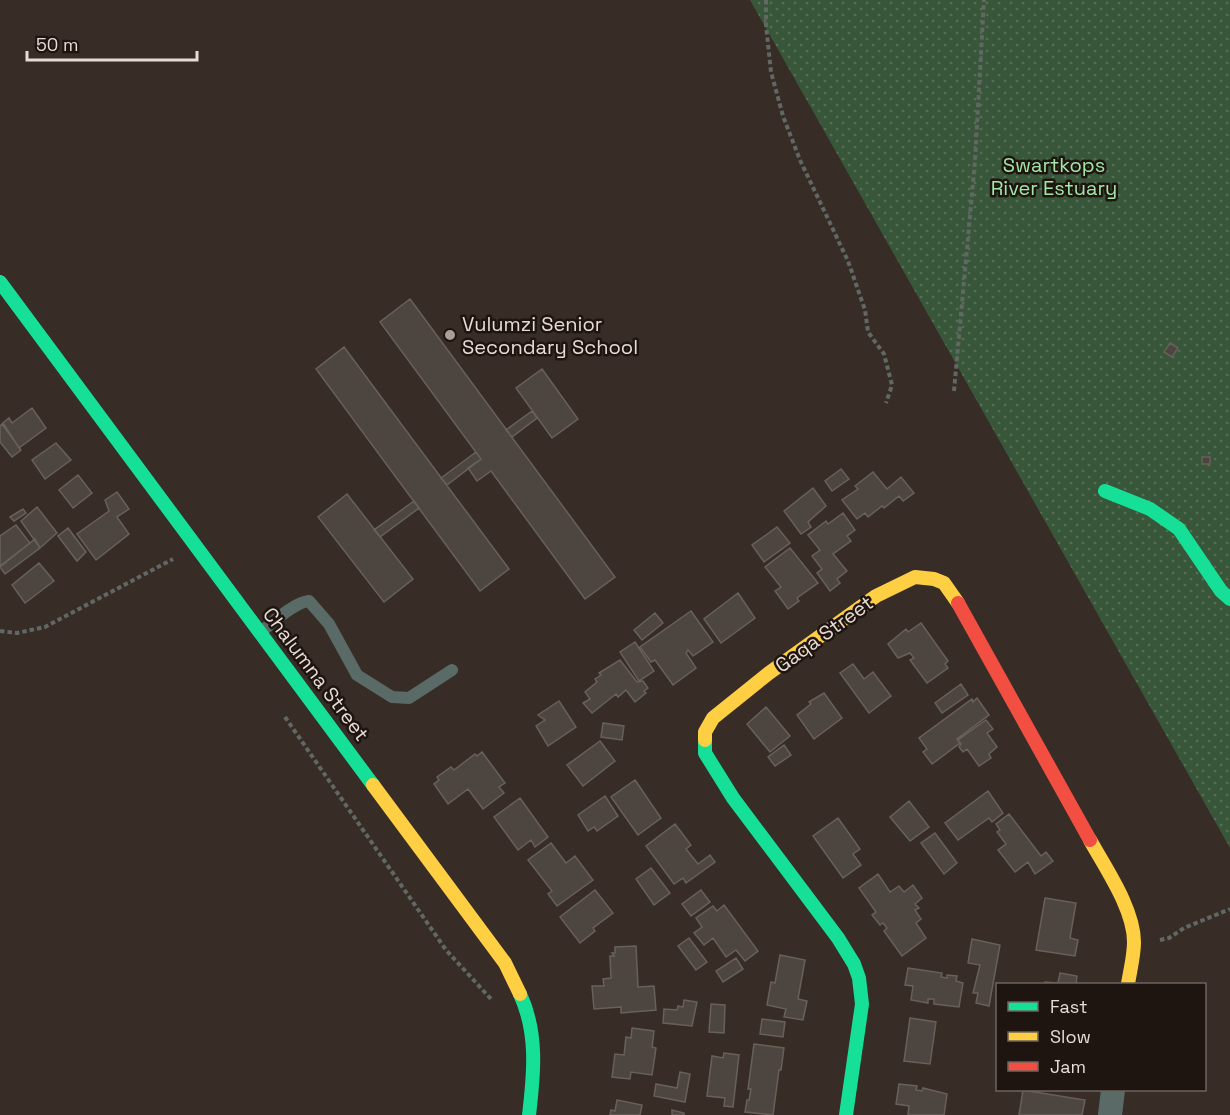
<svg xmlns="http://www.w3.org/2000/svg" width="1230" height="1115" viewBox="0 0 1230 1115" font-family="'Space Grotesk',sans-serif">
<defs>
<pattern id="park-dots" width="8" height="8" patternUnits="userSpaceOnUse" patternTransform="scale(1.5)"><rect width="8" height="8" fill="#385639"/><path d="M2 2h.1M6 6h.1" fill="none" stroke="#556e55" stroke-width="1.8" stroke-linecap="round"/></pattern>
</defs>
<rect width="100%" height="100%" fill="#372c26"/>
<path fill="url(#park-dots)" d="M750,0H1230V848Z"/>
<path fill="#4d4640" stroke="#68605a" stroke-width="1.5" d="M410,299L615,577L585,599L491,471L477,481L468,468L481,459L380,322Z
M1170,343L1178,348L1172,357L1164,352Z
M344,347L509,569L480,591L316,369Z
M542,369L578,419L552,438L516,388Z
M32,408L46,428L19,448L3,423L9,418L12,423Z
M532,411L537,418L512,437L506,430Z
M2,424L21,450L12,457L0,442V426Z
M56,443L71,460L45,479L32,460Z
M476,452L481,459L447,485L441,478Z
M1202,457H1210V464H1202Z
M841,469L849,479L832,491L825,481Z
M873,472L887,489L901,477L914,493L903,501L899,496L884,508L882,506L868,517L865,513L857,519L842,500L858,489L855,486Z
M78,475L92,493L73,508L59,490Z
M813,488L826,506L808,522L811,527L801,534L784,511Z
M117,492L129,509L117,517L129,534L96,560L77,534L109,511L105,500Z
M347,494L413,579L384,602L318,517Z
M414,501L419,508L380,537L374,530Z
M37,507L57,533L40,548L21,521Z
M23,509L26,513L14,521L10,517Z
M843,513L855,530L847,536L851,541L833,554L847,571L837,579L840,583L830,591L817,573L822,569L812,556L820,550L808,535L826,521L828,524Z
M16,525L30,543L0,566V536Z
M777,527L790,543L764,562L752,545Z
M68,528L86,552L77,561L58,536Z
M35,539L40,548L5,574L0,567Z
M790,548L818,583L797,598L799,601L788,609L775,591L781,587L765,567Z
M39,563L54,581L25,603L12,585Z
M738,593L755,618L721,643L704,619Z
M691,611L713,642L693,656L688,650L686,653L696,668L673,685L655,660L651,662L640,647Z
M655,613L663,623L642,640L634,630Z
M921,623L948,661L945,664L948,668L927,683L910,660L914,658L910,653L898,658L888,644L906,629L908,632Z
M635,642L654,671L639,681L620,652Z
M620,660L637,682L643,681L648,688L644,691L646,693L635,702L626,690L618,697L616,694L592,713L583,703L590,699L585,692L597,682L595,679L601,675L599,673Z
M853,664L864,679L873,672L891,696L869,713L840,673Z
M961,684L968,695L942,713L935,703Z
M824,693L842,718L814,739L797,715L811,704L809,702Z
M977,698L989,715L957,739L960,743L932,764L923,752L927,749L919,738L972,699L973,702Z
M559,701L576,727L548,746L536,726L545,720L538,715Z
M766,707L790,736L770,752L747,724Z
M986,720L993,729L987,733L997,747L989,754L991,758L979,766L967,749L963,752L959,747L961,744L958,740Z
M603,723L624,726L622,740L601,737Z
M600,741L615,761L583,786L567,765Z
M784,745L791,755L775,766L768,757Z
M482,752L505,783L499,787L504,793L483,809L468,789L448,804L434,784L439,780L437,777L451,767L454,770L475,754L477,756Z
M635,780L661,818L638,835L611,797Z
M988,791L1003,813L992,822L989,818L958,840L945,823Z
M605,796L618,816L597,831L594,827L588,831L578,815Z
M520,798L548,837L535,847L531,840L518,850L494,817Z
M909,801L929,827L910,841L890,817Z
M1009,814L1041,856L1046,852L1053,861L1035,874L1028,862L1015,872L998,850L1006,844L997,832L1000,830L996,824Z
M838,818L860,849L853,854L861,865L843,878L813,836Z
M675,824L691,845L686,849L698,864L710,855L715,862L686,883L683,878L674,884L646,846Z
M935,833L957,863L944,874L921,843Z
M551,843L566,863L575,856L593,880L557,906L548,894L552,891L528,860Z
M651,868L670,893L654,905L636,879Z
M878,874L890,892L899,886L904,892L913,885L922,898L915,904L919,908L915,910L921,919L916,923L926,938L902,956L884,931L887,928L883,923L880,925L872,915L876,912L859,888Z
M595,890L613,913L593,928L595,931L580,943L560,917Z
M701,890L710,902L691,916L682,904Z
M1045,898L1076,903L1070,938L1078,940L1075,956L1036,950Z
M724,905L758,951L745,961L736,950L726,957L713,938L704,945L694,933L702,927L696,918L713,906L717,911Z
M689,938L707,962L696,970L678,946Z
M972,939L1000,945L989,1006L976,1003L978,993H973L980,965L968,963Z
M636,946L638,987L654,986L656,1010L621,1013V1007L594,1009L592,986H604L603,979L611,978L610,956H614L612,953H615V947Z
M780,955L805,960L798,999L807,1001L803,1020L784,1017L786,1009L767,1005L771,982L775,983Z
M736,958L743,969L723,982L716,971Z
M908,968L942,973L941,977L947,978V975L957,976L956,981L963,983L959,1007L934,1004V999H928V1003L911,1000L913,986L905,985Z
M1060,973L1077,976L1076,984H1045V982L1058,983Z
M684,1000L697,1002L692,1026L663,1023L664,1009L677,1010L678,1006L683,1007Z
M711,1004L725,1005L724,1033L709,1032Z
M910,1018L936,1022L930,1064L904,1061Z
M762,1019L785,1022L783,1037L760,1034Z
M632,1028L654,1031L652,1047L656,1048L652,1075L631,1072L630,1079L612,1077L615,1054L624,1055L626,1037L631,1038Z
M754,1044L784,1048L781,1070H779L773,1115L745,1112L747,1100H749L751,1089H748Z
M724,1053L739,1055L733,1107L724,1106L725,1098L707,1096L712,1056L723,1058Z
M680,1072L690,1074L685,1102L654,1096L656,1084L677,1088Z
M899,1084L917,1086L916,1090L922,1091L923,1088L947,1094L944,1115H908L909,1106L896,1104Z
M1023,1090L1085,1100L1082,1115H1019Z
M617,1100L642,1105L640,1115H610L611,1110L615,1111Z
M672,1110L684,1113V1115H672Z"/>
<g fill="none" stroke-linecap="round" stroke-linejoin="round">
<path stroke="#616864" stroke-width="4" stroke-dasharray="4.5 3" stroke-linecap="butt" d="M766,0V25L771,72L783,116L800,160L848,261L865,310L868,332L884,354L892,385L886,403
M954,391L975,161L984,0
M0,631L17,633L45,627L173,559
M285,717L446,950L491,999
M1160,940L1169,938L1184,928L1230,909"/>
<path stroke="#5a6b67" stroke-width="12" d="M262,631C273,622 295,602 309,601L329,624L357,675L392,697L409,698L452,670"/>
<path stroke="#5a6b67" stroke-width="24" d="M1110,1115L1113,1090"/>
<path stroke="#16e098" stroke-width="14" d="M0,282L373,785
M1105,491L1150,509L1179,529L1221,591L1230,599
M705,740V753L733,798L838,938L854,964L859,978L862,1004L846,1115
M520,994C538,1033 534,1073 529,1115"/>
<path stroke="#ffcf43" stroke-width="14" d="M705,740V732L713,718L769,673L876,596L915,577L934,579L944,583L958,603
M373,785L505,963L520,994
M1090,840C1106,869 1134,909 1134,942C1134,956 1130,971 1128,984"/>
<path stroke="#f24e42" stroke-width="14" d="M958,603L1090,840"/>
</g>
<circle fill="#aa9e97" stroke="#1e1510" stroke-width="2" cx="450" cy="335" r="6"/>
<g text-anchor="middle" stroke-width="5" stroke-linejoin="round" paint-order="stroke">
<g font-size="20" fill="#a0e6a7" stroke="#1e1510">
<text x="1054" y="172">Swartkops<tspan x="1054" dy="23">River Estuary</tspan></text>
</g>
<g font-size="20" fill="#e8dbd4" stroke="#1e1510" text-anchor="start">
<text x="462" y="331">Vulumzi Senior<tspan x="462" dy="23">Secondary School</tspan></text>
</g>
<g font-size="20" fill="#e8dbd4" stroke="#1e1510">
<text transform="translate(824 634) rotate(-36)" y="7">Gaqa Street</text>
<text transform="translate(316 674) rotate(53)" y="7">Chalumna Street</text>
</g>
</g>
<rect x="996" y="983" width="210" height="108" fill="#1e1510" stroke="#6f645e" stroke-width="1.5"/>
<rect x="1008" y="1002" width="30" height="9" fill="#16e098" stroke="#6f645e" stroke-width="1.5"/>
<text x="1050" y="1013" font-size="18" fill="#e8dbd4">Fast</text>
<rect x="1008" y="1032" width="30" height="9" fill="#ffcf43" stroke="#6f645e" stroke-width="1.5"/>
<text x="1050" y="1043" font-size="18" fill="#e8dbd4">Slow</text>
<rect x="1008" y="1062" width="30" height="9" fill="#f24e42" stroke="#6f645e" stroke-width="1.5"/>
<text x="1050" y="1073" font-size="18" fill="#e8dbd4">Jam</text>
<path d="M27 51v9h170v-9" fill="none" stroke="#e8dbd4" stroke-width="3"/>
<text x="36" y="51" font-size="18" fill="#e8dbd4" stroke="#1e1510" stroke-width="4.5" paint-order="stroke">50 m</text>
</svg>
